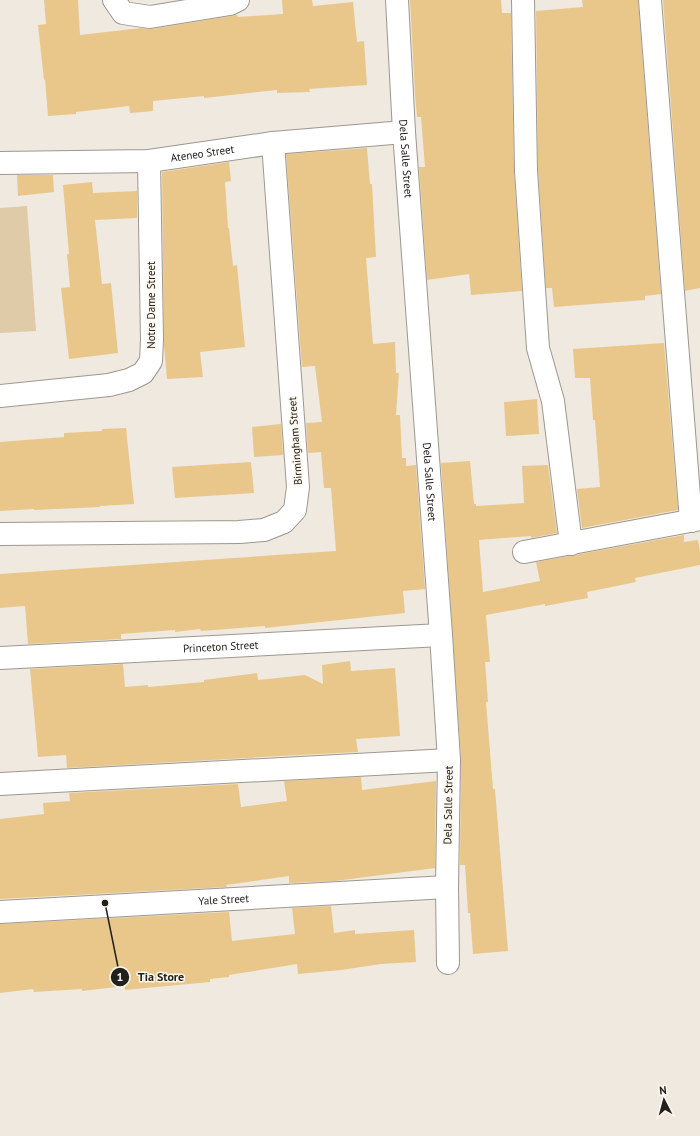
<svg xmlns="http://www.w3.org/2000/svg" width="700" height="1136" viewBox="0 0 700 1136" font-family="'PT Sans',sans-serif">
<rect width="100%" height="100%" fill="#efe9df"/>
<path fill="#dfcba8" d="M27,206L36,331L0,333V208Z"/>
<path fill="#e9c78b" d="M44,0H78L80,35L141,28L152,29L237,15L238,17L283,14L282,0H312L313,6L353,2L357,42L364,41L367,85L309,89L310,92L277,93V90L204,98V96L153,101V111L130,113L129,106L76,112V114L48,116L45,79L44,80L38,25L46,24Z
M410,0H501L502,13H511L514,171L522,291L471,295L469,274L427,280L419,167H425L421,117H417L415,95Z
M582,0H638L661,294L645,296V300L554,307L552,288H546L538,170L536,11L583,7Z
M663,0H700V288L685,291Z
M367,148L370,184H372L376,257L366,258L373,344L395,342L396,373H399L396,415H400L402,458H406V466L416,465L425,589L403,591L405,613L265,628V626L201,631L200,629L175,632V630L121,634V639L28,644L25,606L0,608V574L336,551L331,488H324L321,452L308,453L306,423L322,422L315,366L302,367L286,154Z
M229,162L231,181L225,182L228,228H229L233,266L237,265L245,347L200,352L203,377L167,379L164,345L162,172Z
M17,175H53L54,192L18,196Z
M92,182L93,193L137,191V218L95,220L102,284L111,283L118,353L69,359L61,288L70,287L67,254H69L63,185Z
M664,343L678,510L582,528L577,489L600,487L595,420H593L590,378H575L573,349Z
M537,399L539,434L506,436L504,402Z
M281,424L283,455L254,457L252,427Z
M126,428L134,504L100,506V507L34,510V509L0,511V442L64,437V433L102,431V429Z
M470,461L474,504H476V506L524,503L522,466L548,465L557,533L531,538V536L479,540L483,592L540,581L536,562L684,535V542L698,540L700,552V565L635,578L636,582L587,592L588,598L545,606V604L486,615L490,662H485L488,702H486L493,789H495L508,951L473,954L470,913H468L465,865H460L461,759L441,463Z
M251,462L254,493L175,498L172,467Z
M350,661L351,671L395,668L400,736L356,739L358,752L281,756L67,768L66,755L38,757L30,669L123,664L125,687L148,685V687L204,682V680L257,673L258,680L305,675L323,684L322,665Z
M361,777L362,790L436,781L435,868L335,881L289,883V876L226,885L227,887L0,899V819L44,814L43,803L70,801L69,793L238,784L241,807L287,801L284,781Z
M331,906L334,933L355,930V934L414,930L416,962L381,964L341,970L298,974L297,964L229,975V977L210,979V982L125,990V986L82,991V989L34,992L33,989L0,993V924L229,912L232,941L295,934L292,908Z"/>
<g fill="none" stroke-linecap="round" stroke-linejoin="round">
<g stroke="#9d988f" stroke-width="24">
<g id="street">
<path d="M114,0L123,13L150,17L230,4L238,0"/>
<path id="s1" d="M397,0L404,132L441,635L449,760L447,887L448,963"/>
<path d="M523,0L526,171L538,348L553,401L571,544"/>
<path d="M650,0L691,521"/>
<path id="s2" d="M0,163L149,161L273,143L404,132"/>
<path d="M0,396L109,385L129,380L143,373L151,361L152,340L149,161"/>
<path d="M0,534L239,532L264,530L284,522L295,510L298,487L273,143"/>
<path d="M524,552L700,519"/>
<path id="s3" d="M0,658L441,635"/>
<path d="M0,784L449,760"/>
<path id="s4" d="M0,912L447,887"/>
</g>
</g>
<use href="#street" stroke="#fff" stroke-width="22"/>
</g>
<g text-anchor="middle" stroke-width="3" stroke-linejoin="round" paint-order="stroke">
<g font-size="11" fill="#22201c" stroke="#fcf7ed">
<text dy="4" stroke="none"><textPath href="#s2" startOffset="203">Ateneo Street</textPath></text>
<text dy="4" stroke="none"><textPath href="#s1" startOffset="159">Dela Salle Street</textPath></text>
<text transform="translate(151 305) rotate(-90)" y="4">Notre Dame Street</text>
<text transform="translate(295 441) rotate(-94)" y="4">Birmingham Street</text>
<text dy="4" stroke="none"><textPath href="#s1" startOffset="483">Dela Salle Street</textPath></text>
<text dy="4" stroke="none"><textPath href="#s3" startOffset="221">Princeton Street</textPath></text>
<text transform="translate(448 805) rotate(-89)" y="4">Dela Salle Street</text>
<text dy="4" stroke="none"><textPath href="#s4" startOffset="224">Yale Street</textPath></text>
</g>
</g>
<path fill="none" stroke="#22201c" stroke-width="1.5" d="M105 903L120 977"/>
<g fill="#22201c" stroke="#fcf7ed" stroke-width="1.5">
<circle cx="105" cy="903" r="4"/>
<circle cx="120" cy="977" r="10"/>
</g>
<g font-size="12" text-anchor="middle" font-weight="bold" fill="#fff">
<text x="120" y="981">1</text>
</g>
<g font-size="12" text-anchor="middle" font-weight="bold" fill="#22201c" stroke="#fcf7ed" stroke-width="3" stroke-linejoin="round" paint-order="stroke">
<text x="161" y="981">Tia Store</text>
</g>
<g transform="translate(664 1100) rotate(354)" stroke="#fcf7ed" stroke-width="3" paint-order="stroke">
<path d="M0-3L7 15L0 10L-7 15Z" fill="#22201c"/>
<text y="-6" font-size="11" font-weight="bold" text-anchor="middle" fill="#22201c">N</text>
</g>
</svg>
